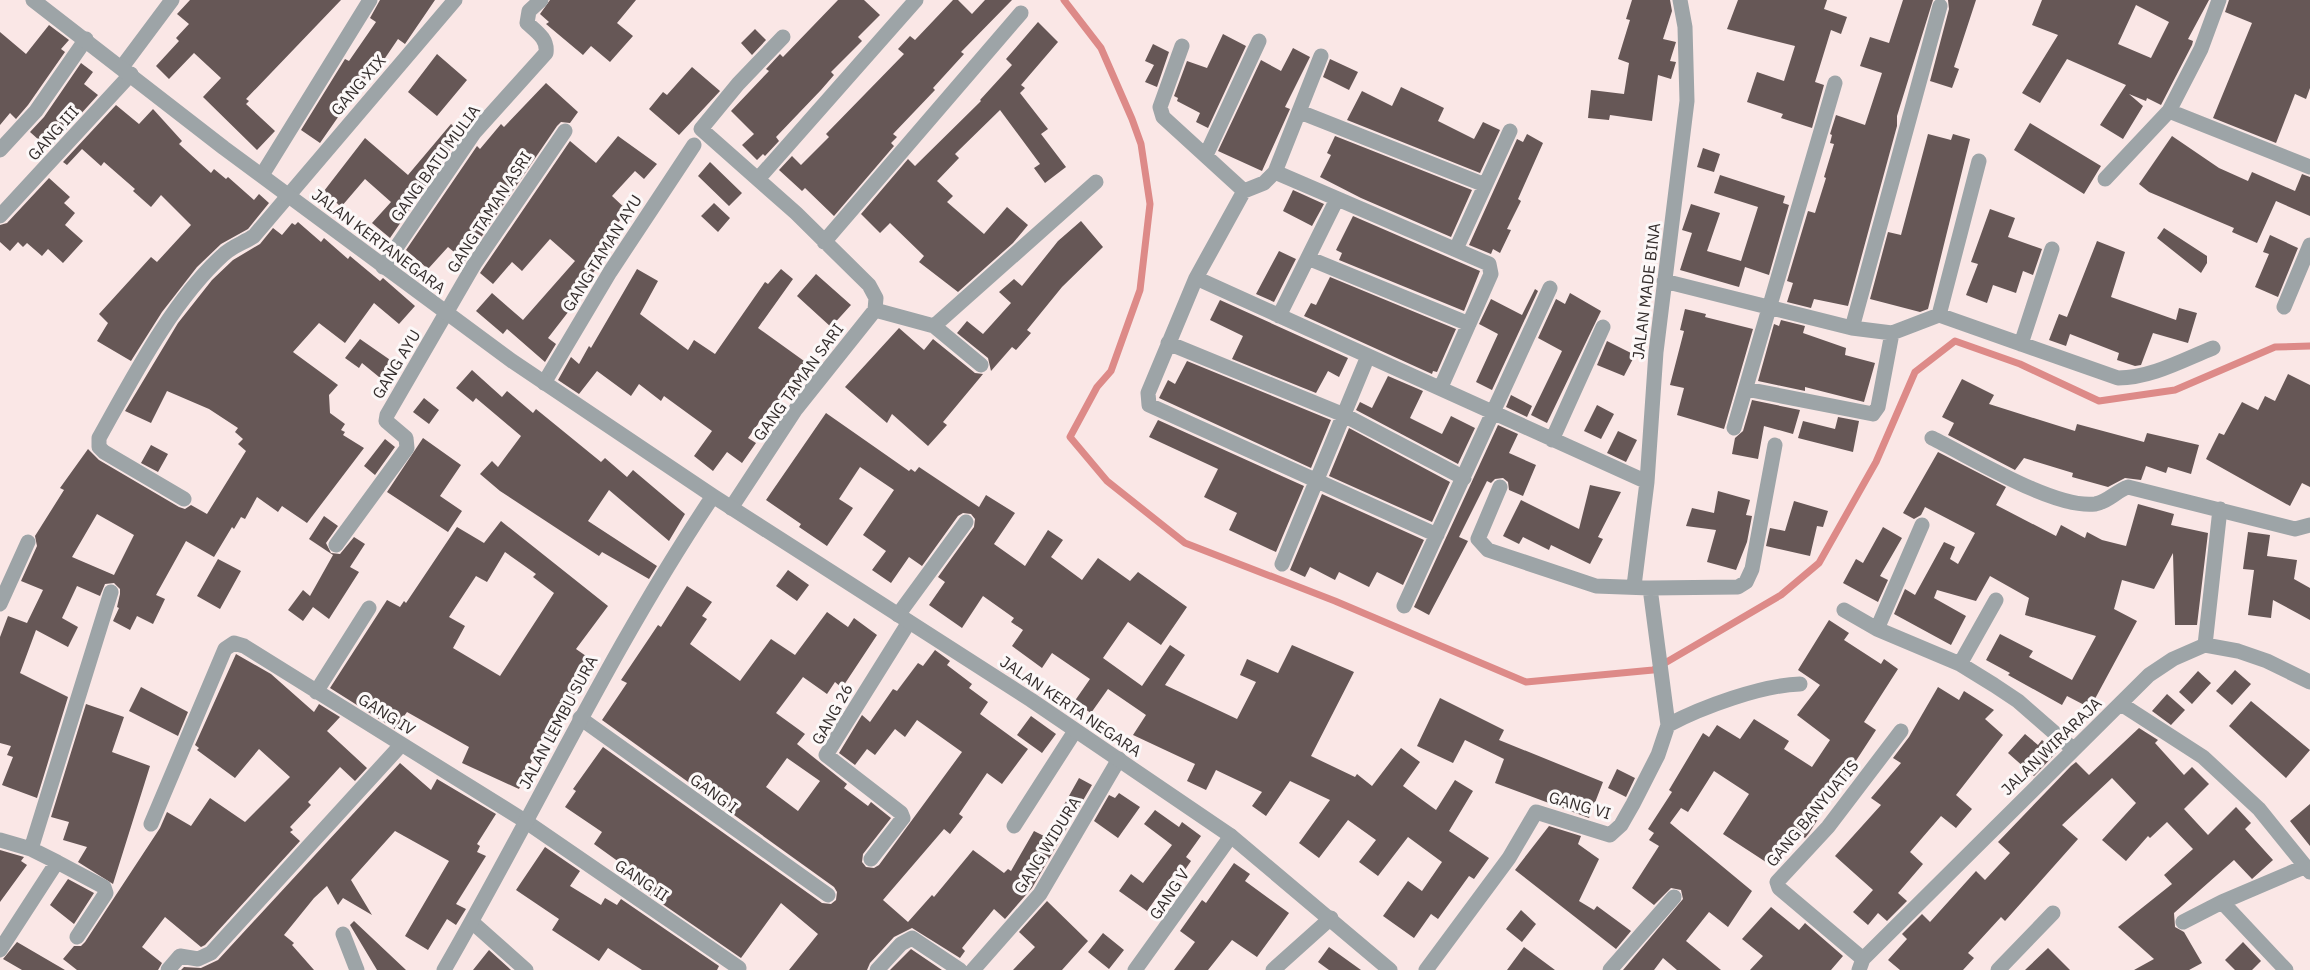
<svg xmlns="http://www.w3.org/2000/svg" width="2310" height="970" viewBox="0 0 2310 970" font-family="'IBM Plex Sans',sans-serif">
<rect width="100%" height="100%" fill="#fae7e6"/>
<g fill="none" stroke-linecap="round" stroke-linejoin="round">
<path stroke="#dd8a88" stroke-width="7" d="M1064,0L1101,48L1132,119L1141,144L1150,204L1140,290L1111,371L1097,387L1070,437L1107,481L1185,543L1335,601L1526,682L1653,670L1781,595L1819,563L1876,462L1915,372L1955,341L2020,364L2099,401L2175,390L2275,347L2310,346"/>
</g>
<path fill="#665756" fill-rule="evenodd" d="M190,0H341L246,99L249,101L246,104L275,131L257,150L203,97L221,78L194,53L169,79L156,66L179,41L176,38L189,24L177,14Z
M380,0H435L405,44L398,39L377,70L373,67L320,143L301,130L345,59L349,61L376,22L370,18Z
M550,0H636L617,23L633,36L610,62L591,46L583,55L546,24L549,22L540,14Z
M838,0H864L880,15L858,37L862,41L831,72L834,75L821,90L776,137L779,141L765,156L763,154L757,160L742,145L754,134L731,111L769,71L766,69L780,54L783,57Z
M953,0H958L972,14L985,0H1012L961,52L964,54L933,88L935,90L893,134L897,137L891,143L894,146L834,216L805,188L802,191L779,170L792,156L801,165L829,137L826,134L904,54L898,49L910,36L915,40Z
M1632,0H1670L1672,11L1663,39L1676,42L1670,61L1676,62L1671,79L1658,75L1652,121L1610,115L1609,120L1588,118L1591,90L1624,94L1629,63L1618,59L1630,20L1626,19Z
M1738,0H1827L1824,9L1847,17L1841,34L1831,30L1815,82L1824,85L1812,128L1781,118L1783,114L1747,102L1757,72L1784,81L1795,46L1727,29Z
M1903,0H1933L1897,116V126L1848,306L1814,299L1811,308L1787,302L1793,283L1787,281L1808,211L1815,213L1826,178L1824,177L1834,144L1830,143L1832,135L1830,134L1836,115L1865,125L1882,73L1860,66L1870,37L1889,43Z
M1948,0H1976L1954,67L1959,69L1952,88L1930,81L1949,9Z
M2042,0H2209L2188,39L2193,41L2192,45L2161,105L2147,98L2146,101L2129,94L2143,106L2123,139L2100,125L2126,85L2067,59L2040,103L2022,93L2058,35L2032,25ZM2136,5L2169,22L2151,58L2118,44Z
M2229,0H2310V88L2306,99L2295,94L2276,143L2213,118L2252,23L2225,12Z
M1038,22L1058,42L1021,85L1025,88L1020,93L1048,129L1041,134L1066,167L1045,183L1034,168L1040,164L1000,110L955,154L959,158L937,181L953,196L947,202L984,234L1007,207L1028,225L1013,243L958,292L919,262L924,256L890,223L880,233L861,214L908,159L915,166L981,101L980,100L1012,65L1006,59Z
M49,25L69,40L61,49L65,52L28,105L16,119L10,113L0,125V32L26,54Z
M755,29L766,40L752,55L741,43Z
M1223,34L1246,46L1208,128L1196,122L1200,113L1177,101L1178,98L1174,96L1187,61L1207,68Z
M1153,44L1169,52L1157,87L1145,82L1154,65L1145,61Z
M1293,48L1310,57L1285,107L1290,109L1262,171L1218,151L1261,60L1281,71Z
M437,54L467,80L437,116L408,92Z
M1330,59L1358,72L1349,90L1323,77Z
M81,63L93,72L84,84L98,95L49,149L30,132L44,117Z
M692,67L720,91L679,135L649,109L663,92L667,95Z
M546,83L578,112L570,123L561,122L557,126L465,261L448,247L428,269L406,250L477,146L480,149L501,124L504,127Z
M1401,87L1444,108L1438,121L1474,139L1483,122L1500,130L1480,173L1347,120L1362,91L1392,106Z
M116,105L139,124L153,109L182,141L179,144L211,173L214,169L226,179L228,177L254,200L259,194L269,203L248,229L221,244L197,267L162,312L131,361L97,341L108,323L99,314L151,257L157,262L191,225L161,195L151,207L133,191L135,189L104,162L101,166L82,149L67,165L63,162Z
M2030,123L2101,166L2084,194L2014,150Z
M451,124L462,133L390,238L372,223L391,202L365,179L341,207L324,191L365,138L408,175Z
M1527,134L1543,143L1518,199L1521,201L1507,229L1511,230L1500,253L1493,249L1491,254L1469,245L1517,139L1523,142Z
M1928,134L1951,140L1953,134L1970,139L1928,309L1920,312L1870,299L1888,232L1901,235Z
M618,136L657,164L644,179L635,171L612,196L628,211L597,247L607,256L582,286L586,289L548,338L556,344L545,362L507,329L503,334L476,311L492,293L523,320L575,261L550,239L522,271L512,262L493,284L480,273L570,141L596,163Z
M1335,136L1472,190L1451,237L1361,198L1320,177L1331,155L1327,153Z
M2172,136L2219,168L2248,181L2252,172L2295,191L2302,174L2310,177V216L2276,201L2257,243L2232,232L2234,228L2149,192L2139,184Z
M1703,148L1720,154L1714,172L1697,167Z
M710,162L742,193L729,206L698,176Z
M1720,175L1785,196L1783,203L1789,205L1769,275L1745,267L1739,287L1680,270L1692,233L1682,230L1691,204L1720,213L1707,251L1741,261L1758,207L1714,193Z
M49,178L70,197L64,203L75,213L65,225L83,241L63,263L48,249L42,256L27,243L23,247L18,242L10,251L0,242V225L7,223Z
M1293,190L1324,204L1312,226L1283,211Z
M714,203L730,218L718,232L701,216Z
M1990,209L2015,218L2008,237L2042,249L2033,275L2023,271L2016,293L1993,285L1987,303L1966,295L1978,264L1971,262Z
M1353,216L1480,271L1464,311L1339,260L1342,253L1336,250Z
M1081,221L1103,247L1062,287L1027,330L1031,333L1016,350L1012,347L991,371L988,358L957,333L967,321L983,334L1011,303L999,292L1014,279L1022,286L1058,241Z
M298,222L321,242L324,238L348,259L350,256L380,281L383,278L415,306L399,324L374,303L345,343L319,323L293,352L338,385L329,395L330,413L345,424L341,430L345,432L343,435L364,448L307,523L282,506L278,512L257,497L245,519L241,517L234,529L232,527L214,557L186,541L156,595L165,599L153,624L137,616L130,630L113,621L119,608L117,607L120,594V589L114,583L105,584L100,596L77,586L62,618L78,627L68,647L36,630L20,673L68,697L37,798L2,785L13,757L7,755L11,746L0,743V637L8,616L27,623L43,590L21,581L37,546L35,536L64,490L60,488L88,449L99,460L179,507L185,509L191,505L207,514L246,451L238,444L243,439L235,432L238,428L209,409L167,391L151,423L125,411L178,323L212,280L233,260L260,244L273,228L282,235L292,223L295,225ZM97,514L134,535L114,575L72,557Z
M2164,228L2207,256V263L2201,273L2157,238Z
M2270,235L2298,248L2278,297L2255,287L2269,254L2263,252Z
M2097,241L2125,252L2111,297L2176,320L2179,308L2197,313L2188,343L2153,333L2141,365L2135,366L2117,360L2119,353L2070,334L2066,346L2049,340L2059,314L2067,317Z
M1279,251L1296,259L1274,302L1256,294Z
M637,269L658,281L640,314L688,350L694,340L715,354L765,282L768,284L781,269L793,279L758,328L811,366L799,382L796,379L777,404L774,402L748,438L756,443L742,463L727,452L713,471L694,456L712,431L664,396L661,401L639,384L631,396L597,371L579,394L558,380L571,357L579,364L589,346L591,348Z
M816,274L851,305L831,327L797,296Z
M1330,277L1456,329L1437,372L1433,371L1432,374L1304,316L1311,303L1316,305Z
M1535,289L1538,291L1492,390L1476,382L1498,334L1479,324L1491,299L1522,315Z
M1570,293L1601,311L1547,423L1531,415L1562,351L1538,338L1556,299L1565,304Z
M1220,300L1348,358L1339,377L1328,371L1316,393L1232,359L1243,336L1210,320Z
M1685,309L1706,314L1705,317L1753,329L1724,429L1677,415L1684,388L1670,385L1684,331L1680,330Z
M1781,320L1805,326L1803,333L1846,348L1845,355L1875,363L1864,402L1805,387V391L1758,381L1774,324L1779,326Z
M899,328L924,350L933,339L975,373L983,374L943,422L947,425L928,446L892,414L887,423L845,387Z
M360,339L396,364L394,367L400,373L390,386L362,363L359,368L345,358Z
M1607,341L1635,355L1624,376L1597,365Z
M1187,361L1331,420L1311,468L1159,398L1168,380L1175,384Z
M472,370L502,397L507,391L533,413L536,409L601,462L605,458L627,477L633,470L685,514L669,541L609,490L588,521L657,566L649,579L602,552L599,556L500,491L480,474L492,461L498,467L521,436L476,398L473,402L456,388Z
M2288,374L2310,385V487L2302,483L2290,506L2206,459L2219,433L2224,435L2242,402L2258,410L2265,396L2275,401Z
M1388,376L1423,391L1410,418L1442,434L1451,416L1475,428L1458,464L1356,410L1360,402L1372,408Z
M1962,379L1994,395L1989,404L2075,431L2077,424L2144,442L2147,433L2199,445L2191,474L2168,467L2166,473L2146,466L2141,480L2125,478L2108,487L2072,477L2073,473L2024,458L2015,470L1948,435L1954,423L1942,417Z
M1511,395L1532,406L1527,417L1506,407Z
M424,398L439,410L429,424L413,412Z
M1752,400L1800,410L1793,434L1764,426L1758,459L1732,454L1735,438L1743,431Z
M1597,405L1614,414L1601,439L1584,431Z
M826,413L909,471L911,469L915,472L919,467L979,507L986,495L1015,513L994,544L1025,566L1048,530L1063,540L1051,557L1082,580L1098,558L1130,581L1138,572L1187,607L1161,645L1128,622L1103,658L1142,686L1170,645L1185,655L1165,685L1237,719L1256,682L1240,675L1247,659L1278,673L1292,645L1354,672L1311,756L1355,777L1357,774L1372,786L1401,748L1420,762L1403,786L1436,810L1455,780L1473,791L1449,831L1489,858L1474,879L1469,876L1438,919L1431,914L1414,938L1383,916L1408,881L1422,891L1442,862L1408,837L1378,876L1359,862L1376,840L1348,820L1319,858L1299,843L1330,800L1290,781L1266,816L1252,806L1262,792L1216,770L1206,790L1187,781L1195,764L1133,735L1146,715L1108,689L1091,713L1074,702L1090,679L1052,653L1042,668L1012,646L1023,630L1011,622L1014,618L983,596L962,628L929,605L945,582L938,577L974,527L975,519L971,514L963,513L958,516L922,566L909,557L891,583L872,570L886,551L863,535L894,490L860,467L839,499L853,508L827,546L799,527L801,524L766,500Z
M1838,417L1859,421L1853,452L1798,438L1803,421L1835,429Z
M1158,420L1304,486L1276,552L1229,530L1237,513L1204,497L1218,469L1149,437Z
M1498,425L1518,434L1509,453L1536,465L1523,496L1509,490L1508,482L1503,478L1495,479L1491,483L1487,481L1459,537L1468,541L1429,615L1414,607Z
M1349,428L1450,482L1432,522L1329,476Z
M1618,431L1637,440L1626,462L1607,453Z
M423,438L461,465L440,496L462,511L448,532L387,492Z
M385,439L395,447L375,475L364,466Z
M151,445L168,454L158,472L141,463Z
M1938,452L2006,487L1996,505L2056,536L2061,525L2085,538L2087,532L2102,540L2126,546L2138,504L2174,514L2171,525L2208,533L2197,625H2175L2173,553L2154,589L2122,580L2114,609L2137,621L2090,708L2067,696L2062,705L2008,675L2010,673L1986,660L2000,634L2033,651L2029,657L2072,680L2096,636L2025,615L2029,598L1990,576L1976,601L1937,590L1934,598L1966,616L1951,645L1894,614L1905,589L1915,595L1944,542L1955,547L1950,559L1958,564L1975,533L1925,507L1921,515L1914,519L1903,513Z
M1590,485L1621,492L1598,537L1603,539L1590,564L1551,545L1549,550L1523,537L1519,544L1503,536L1521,500L1579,529Z
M1718,491L1750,500L1746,515L1752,516L1747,542L1736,570L1707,562L1716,530L1686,526L1692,508L1714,513Z
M1322,494L1424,540L1403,585L1377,572L1369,587L1339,572L1335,580L1310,567L1305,577L1290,570Z
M1794,501L1828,511L1823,527L1817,526L1810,556L1766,546L1770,528L1785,531Z
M324,516L338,526L326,543L331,553L340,554L354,537L365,544L350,567L359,572L329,619L313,607L303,621L288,610L303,590L310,596L333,555L309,539Z
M501,521L608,606L576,649L596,663L595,665L580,691L577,690L551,737L544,734L519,789L462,763L469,747L407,712L395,729L330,688L387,600L400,607L404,601L406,603L457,527L484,543ZM505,552L536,574L533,577L554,593L500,676L453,648L465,626L449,617L476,576L487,582Z
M1883,527L1902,538L1880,576L1888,580L1878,602L1843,583L1856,559L1863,563Z
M2248,532L2270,535L2267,556L2297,560L2294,579L2310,588V620L2273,600L2271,618L2248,615L2254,570L2243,569Z
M218,559L241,571L220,609L197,596Z
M788,570L809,585L797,601L776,586Z
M687,586L712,602L702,616L707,619L690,644L740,681L771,639L795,655L827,612L848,627L854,618L877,635L842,688L835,682L827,694L803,677L776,713L805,734L797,744L847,784L844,788L868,806L871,802L891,818L863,854L862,862L866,867L874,868L879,865L962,752L917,720L905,737L895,729L875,755L867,749L855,765L839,753L862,715L870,722L893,689L897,691L918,663L923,666L935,650L950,661L947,665L972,684L969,688L988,702L980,714L1028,749L1002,784L987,773L959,814L963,817L950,834L944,829L883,900L908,922L932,895L934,897L973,850L1004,873L1008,869L1011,871L1034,831L1046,837L1079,778L1092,785L1032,888L1005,919L994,909L962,948L965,951L960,958L912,928L894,937L870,963L867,970H789L818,934L781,903L741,958L632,883L637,875L594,844L602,832L565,807L576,791L573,789L603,747L822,903L831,904L836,900L837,892L834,887L602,720L627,683L621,680L658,625L661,627ZM787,758L820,781L798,811L766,787Z
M1829,620L1849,633L1844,640L1881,664L1884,659L1898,669L1864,722L1876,730L1809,833L1805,838L1792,829L1769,864L1723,834L1749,794L1714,771L1688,812L1681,808L1670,823L1752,891L1728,927L1709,912L1686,941L1721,970H1677L1663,958L1654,970H1623L1683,899L1681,890L1671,888L1654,905L1632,888L1659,846L1649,840L1654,833L1648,829L1672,792L1669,790L1703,733L1709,737L1717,725L1740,739L1754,719L1789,741L1784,749L1812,767L1830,740L1797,715L1820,685L1798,670Z
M236,654L271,674L314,712L319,704L340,717L327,731L367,768L355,781L340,767L308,802L311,805L290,827L293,830L290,832L300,841L205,945L201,947L165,917L142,947L162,963L158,970H77L63,959L74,946H81L85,942L160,828L167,812L191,826L210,798L245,822L290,777L259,749L235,778L197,750L199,748L195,745Z
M2235,670L2251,684L2232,705L2216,691Z
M2198,671L2211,683L2192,704L2179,692Z
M141,687L188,712L178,736L129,711Z
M1938,687L1959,700L1964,691L1994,710L1985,719L2003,735L1956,795L1972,809L1956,828L1941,816L1910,852L1923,864L1898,893L1907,901L1887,921L1878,913L1868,925L1853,912L1873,890L1835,856L1881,805L1871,798L1901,763L1893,758L1909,737Z
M2167,694L2185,710L2171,725L2152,711Z
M1440,698L1504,730L1499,740L1603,782L1589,818L1495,783L1504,759L1465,740L1453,763L1417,746Z
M2251,701L2310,750L2286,778L2229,726Z
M86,704L124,717L112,752L150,766L113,884L78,862L87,847L63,840L69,822L51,817Z
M1031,716L1056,734L1042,753L1017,735Z
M2139,728L2158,740L2155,743L2184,775L2192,767L2209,784L2184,809L2208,835L2236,807L2251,823L2245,829L2273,860L2252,879L2234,860L2174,913L2175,927L2184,932L2202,963L2189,970H2134L2154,959L2118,927L2172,884L2164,875L2193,849L2167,822L2150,838L2148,836L2126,861L2102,840L2136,803L2112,778L2062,825L2078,839L2005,921L2001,917L1968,953L1974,958L1963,970H1900L1888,960L1907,939L1902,934L1922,914L1930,922L1976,871L1985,880L2010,853L1998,842L2071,766L2076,762L2089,775Z
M2025,734L2038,745L2042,740L2056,753L2034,776L2008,753Z
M400,763L431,790L437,779L496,814L477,844L480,846L477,852L486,856L456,904L466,909L456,925L447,919L428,950L405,936L449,861L395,831L351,880L372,915L343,898L338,905L327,886L314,898L284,935L294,943L292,945L314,970H181L184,967L201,968L218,960Z
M1617,769L1635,778L1626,797L1608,788Z
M1119,793L1140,807L1118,838L1094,821L1109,795L1115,798Z
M2310,804V846L2290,821Z
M1155,810L1179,827L1182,822L1201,836L1186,857L1191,861L1178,880L1172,876L1147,911L1119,891L1131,874L1143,883L1172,845L1144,824Z
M1549,826L1581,836L1578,844L1599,859L1579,901L1594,910L1597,906L1631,931L1616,949L1515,870Z
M545,847L580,871L570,886L601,905L605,898L617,905L621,899L719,966L717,970H642L608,948L599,961L552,930L559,919L516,890Z
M0,850L24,857L21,861L27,865L0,902Z
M1234,863L1250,874L1245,881L1289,913L1257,957L1232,940L1208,970H1174L1195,942L1180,931L1202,900L1206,903Z
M68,879L94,893L74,924L50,905Z
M1047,901L1088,941L1062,970H1013L1035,947L1019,932Z
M1771,907L1799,930L1805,923L1843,956L1831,970H1750L1763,956L1742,939Z
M1521,910L1536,924L1522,942L1506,929Z
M354,921L406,970H377L350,925Z
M1103,933L1124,950L1109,969L1088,952Z
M17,942L65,970H22L3,959Z
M2243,942L2261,961L2252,970H2235L2225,960Z
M1329,947L1361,970H1329L1318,962Z
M1524,947L1555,970H1507Z
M2048,948L2070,970H2025Z
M911,949L942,970H890Z
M489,950L511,970H473Z"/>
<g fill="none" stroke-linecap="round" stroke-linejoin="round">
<path stroke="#9da4a7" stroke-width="15" d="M783,37L738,84L701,129L796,213L869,285L876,298L875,310
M1182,46L1160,107L1163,117L1244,191L1196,278L1647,482
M122,67L172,0
M2169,111L2310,167
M1300,112L1485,185
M0,150L36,111L86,39
M1206,155L1259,41
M1275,172L1321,56
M262,175L370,0
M758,179L916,0
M2105,179L2169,111L2201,49L2219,0
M1244,191L1264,183L1275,172L1489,264L1491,274L1441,387
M0,216L131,74
M824,242L1021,13
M1456,249L1510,131
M1308,258L1469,324
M383,267L474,133L546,53C548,39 537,32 527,23L529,11L541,0
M1196,278L1148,393L1149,405L1437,535
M1664,281L1852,328L1892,333L1939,315L2118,378C2151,378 2183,360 2213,348
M2284,307L2310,245
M875,310L934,326L1096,182
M1939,315L1979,161
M1279,316L1337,199
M934,326L981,365
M1852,328L1940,6
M1168,343L1344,415L1464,478
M2021,344L2052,249
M544,383L610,272L694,145
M1746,389L1873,414L1878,407L1892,333
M1734,428L1835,83
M1932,438C1971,457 2054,509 2095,504C2108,502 2116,491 2128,487L2295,529L2310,525
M1552,440L1603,327
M1500,487L1478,539L1488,550L1596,586L1650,588L1738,587L1746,582L1752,569L1775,445
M184,499L104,452L99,447V438C132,379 172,301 223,255C232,246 244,243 254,236L455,0
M731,508L796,409L875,310
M336,545L407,448L406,438L386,421L387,415L475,263L565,131
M1282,564L1368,356
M1634,586L1647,482L1656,352L1687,101L1685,27L1680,0
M0,604L28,542
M1404,606L1550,288
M1844,610L1877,629L1960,664L1994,685L2018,701L2073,749
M898,615L966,522
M1877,629L1922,525
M2205,645L2220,509
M1960,664L1996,600
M316,692L369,608
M2121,704L2203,757L2259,809L2310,872
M580,718L828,895
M1668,725C1702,707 1762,685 1800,684
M151,824L225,649L234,643L244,646L525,821L739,968
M1014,826L1075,731
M0,840L31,849
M871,859L903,818L901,813L826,755L909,622
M57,862L104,887L106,893L77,937
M2222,902L2286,970
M472,922L526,970
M2183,922L2222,902L2304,867
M343,934L357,970
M0,950L57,862L31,849L111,592
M1863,959L1779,888L1777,882L1828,827L1901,731
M168,970L180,956L198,959L211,953L401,745
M877,970L901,944L912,938L960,970
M973,970L1040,894L1119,759
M1135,970L1231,836
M1273,970L1331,918
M1426,970L1509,858L1536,812L1610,835L1621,825L1633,804L1658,755L1668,725L1650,588
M1610,970L1674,897
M1859,970L1863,959L2149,675L2173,659L2205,645L2238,651L2267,661L2310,682
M1998,970L2053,913"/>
<path stroke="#9da4a7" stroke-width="15" d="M33,0L224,148L512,361L713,496L1031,700L1231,836L1390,970
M444,970C535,813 611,648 713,496"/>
</g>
<g text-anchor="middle" stroke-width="6" stroke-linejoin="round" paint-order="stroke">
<g font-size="16" fill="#342d2c" stroke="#fcf8f8">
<text transform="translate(358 85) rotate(-49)" y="6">GANG XIX</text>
<text transform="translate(53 133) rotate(-48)" y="6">GANG III</text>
<text transform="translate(435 163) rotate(-54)" y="6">GANG BATU MULIA</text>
<text transform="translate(489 212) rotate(-57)" y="6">GANG TAMAN ASRI</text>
<text transform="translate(379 241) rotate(37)" y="6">JALAN KERTANEGARA</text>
<text transform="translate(602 253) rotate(-58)" y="6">GANG TAMAN AYU</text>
<text transform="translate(1646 291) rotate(-83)" y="6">JALAN MADE BINA</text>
<text transform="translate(396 364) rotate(-59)" y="6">GANG AYU</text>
<text transform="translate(798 382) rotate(-54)" y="6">GANG TAMAN SARI</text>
<text transform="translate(1071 706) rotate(34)" y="6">JALAN KERTA NEGARA</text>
<text transform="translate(387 714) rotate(32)" y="6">GANG IV</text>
<text transform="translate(832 714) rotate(-61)" y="6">GANG 26</text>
<text transform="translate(558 722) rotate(-62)" y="6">JALAN LEMBU SURA</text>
<text transform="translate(2051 746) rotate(-44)" y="6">JALAN WIRARAJA</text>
<text transform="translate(714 793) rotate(36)" y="6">GANG I</text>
<text transform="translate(1580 805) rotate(16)" y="6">GANG VI</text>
<text transform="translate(1812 813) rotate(-50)" y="6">GANG BANYUATIS</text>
<text transform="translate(1047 845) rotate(-58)" y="6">GANG WIDURA</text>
<text transform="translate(642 880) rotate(34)" y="6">GANG II</text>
<text transform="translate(1169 894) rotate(-56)" y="6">GANG V</text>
</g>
</g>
</svg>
